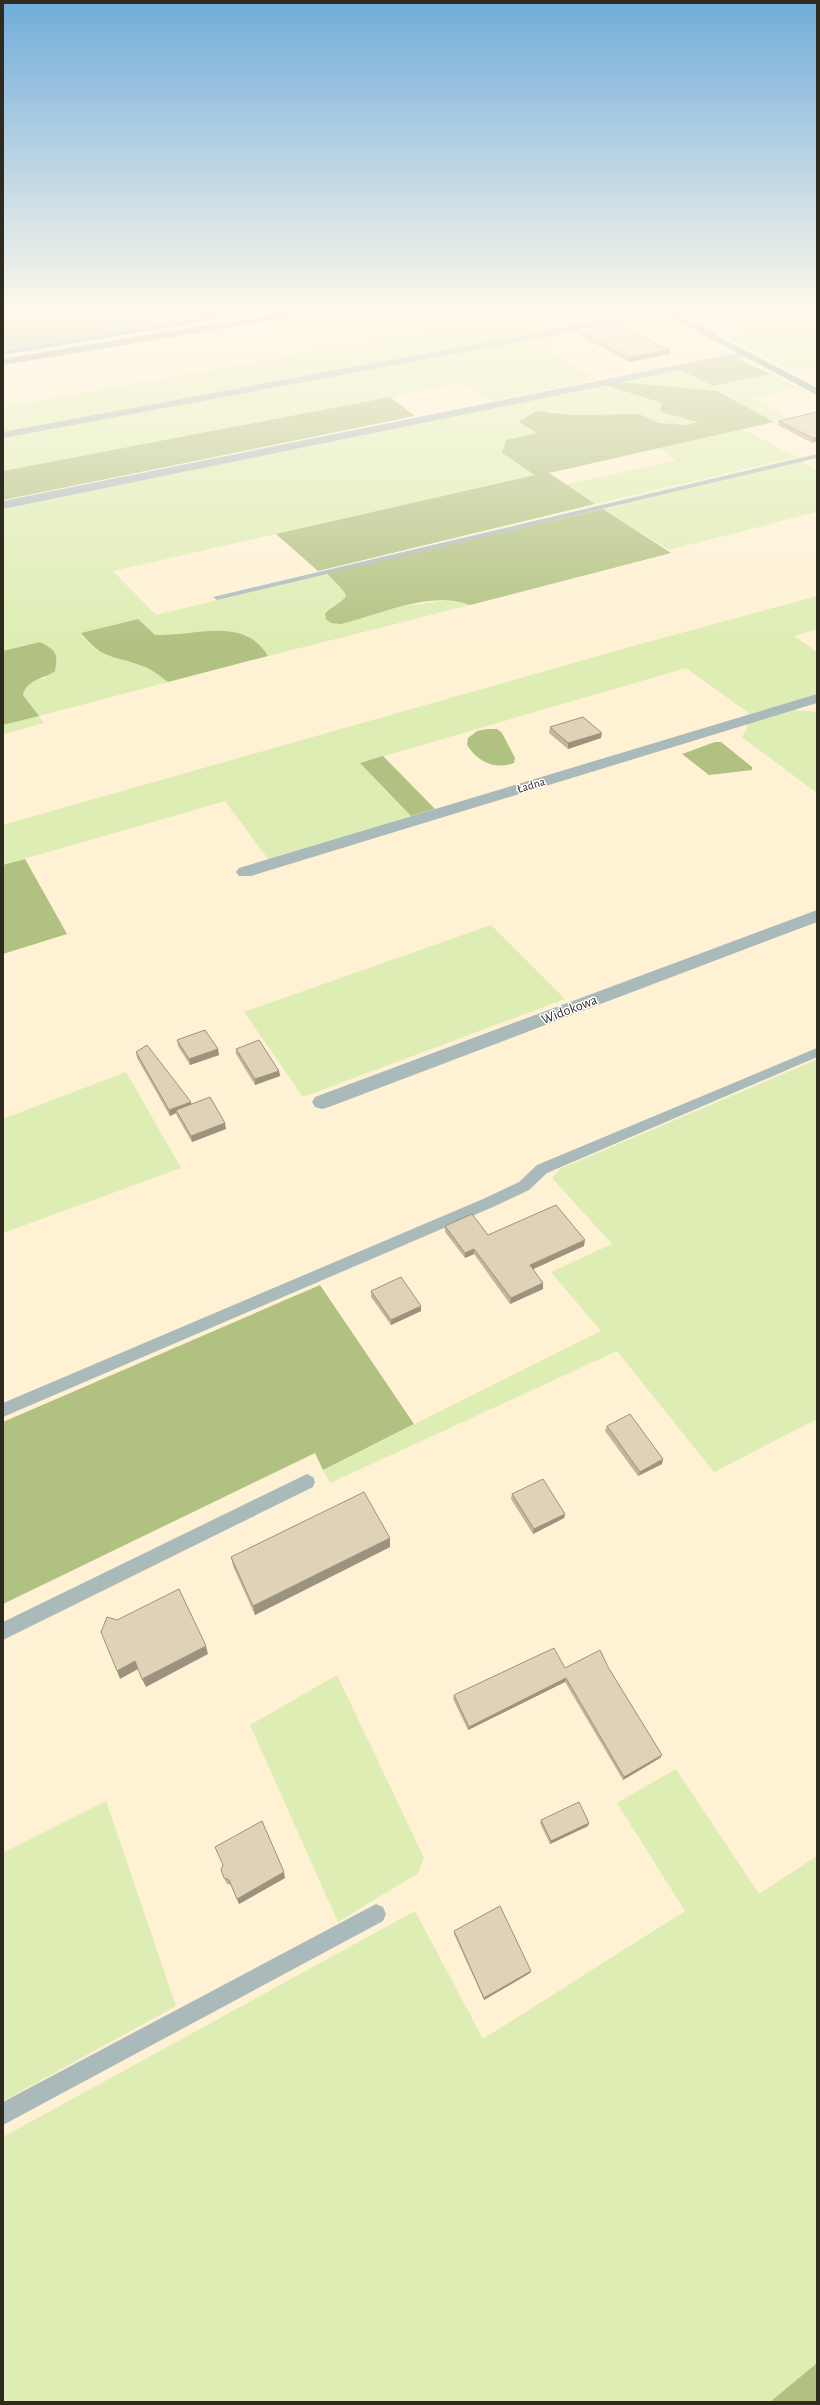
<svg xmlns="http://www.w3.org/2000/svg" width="820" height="2405" viewBox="0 0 820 2405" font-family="'Alegreya Sans',sans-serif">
<rect width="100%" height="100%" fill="#fef1d4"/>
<path fill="#fce1de" d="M769,312L792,322L723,336L702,326Z"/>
<path fill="#ddedb3" d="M3,310H57L3,319Z
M546,310H641L647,314L3,433V407Z
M691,310H817V366L793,371L723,336L791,322L769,312L702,326L677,313Z
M527,340L597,379L492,401L463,383L3,471V436Z
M680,370L713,386L770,374L797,388L752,398L789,418L774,422L717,391L618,382Z
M605,385L662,403L661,413L699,422L687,425L659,423L639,414L574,415L549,411L538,433L506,440L536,475L113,571L156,615L327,573C332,580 344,589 346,596L343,602L330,607C357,607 385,607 411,605C433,603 449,597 470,605L268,656C243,615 193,637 154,635L138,619L81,633C95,658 121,657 145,667C153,670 161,677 168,682L39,716L44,723L3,734V725L39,716L23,695C25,682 33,681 45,678L40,642L3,651V507Z
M743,429L796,457L595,504L565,485L676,460L657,448Z
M800,461L817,470V512L669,550L603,509Z
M817,596V629L794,636L817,652V694L750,714L686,668L360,763L411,816L269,860L225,801L3,865V825L626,648Z
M794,710L817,712V793L742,737L747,729V722Z
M491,925L565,999L303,1097L244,1012Z
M816,1060L817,1419L714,1472L617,1351L330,1483L323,1470L601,1331L551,1272L612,1244L552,1178L560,1169Z
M126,1072L181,1168L3,1233V1119Z
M337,1675L424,1858L418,1873L338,1922L250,1725Z
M676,1769L759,1894L817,1856V2363L770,2402H3V2137L415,1911L483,2039L685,1911L617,1803Z
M106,1801L176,2006L3,2101V1853Z"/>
<path fill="#b0c181" d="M57,310H154L159,317L147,325L3,348V319Z
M737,358L770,374L713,386L680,370Z
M618,382L717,391L774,422L549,473L595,504L318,571L276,534L535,475L502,453L506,440L537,433L519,422L536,411L574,415L639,414L659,423L687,425L698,422L660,412L662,403L605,385Z
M390,397L415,416L3,500V471Z
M603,509L671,553L470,605C430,590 381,614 341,624L331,623L326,619L325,614C331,606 341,604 346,596C344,589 332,580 327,573Z
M138,619L155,635C193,637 244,615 268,656L168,682C161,677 153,670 145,667C115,655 103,661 81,633Z
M40,642C57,651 58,653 55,671C43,679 26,680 23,695L39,716L3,725V651Z
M487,729H497L502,733L515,758L514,763C495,770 478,762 467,745L468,738L477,731Z
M715,742H721L752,767V770L709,775L682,754Z
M383,756L435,809L411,816L360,763Z
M25,859L67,934L3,954V865Z
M320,1285L414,1424L323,1470L315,1453L3,1604V1422Z
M817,2363V2402H770Z"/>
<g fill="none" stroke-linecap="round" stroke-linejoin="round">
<path stroke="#5ca0c5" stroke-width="3.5" d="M3,353L262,310"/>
<path fill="#aababb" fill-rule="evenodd" d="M817,454V458L217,600L213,597Z
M817,1048V1057L547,1173L529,1190L493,1207L3,1417V1403L483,1199L519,1182L537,1165Z
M307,1474L313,1477L315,1482L313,1487L3,1640V1622Z
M376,1904L383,1907L386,1914L383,1921L3,2125V2102Z"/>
<path fill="#aababb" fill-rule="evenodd" d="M224,310H246L242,313L3,352V346Z
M659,310L669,312L664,315L3,438V432Z
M746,351L751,354L749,356L3,509V501Z
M817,694V703L251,876H239L236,872L239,868Z
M817,910V922L329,1107L322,1109L315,1107L312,1102L315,1097Z"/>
<path fill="#869fa1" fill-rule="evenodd" d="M299,310H321L317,313L3,365V359Z
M657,310H668L817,388V395Z"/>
</g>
<path fill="#c0b59d" d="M582,333L670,354L629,362L582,337Z
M817,412V441L812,443L778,425L779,421Z
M550,727L601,738L568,749L549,733Z
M177,1040L218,1049L219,1055L190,1065L178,1046Z
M236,1049L279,1071L280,1076L255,1085L236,1054Z
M136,1052L191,1102V1104L226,1129L192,1142L177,1116L176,1113L170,1116L137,1058Z
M445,1226L488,1235L584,1246L533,1269L543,1283V1289L510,1304L474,1254L465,1258L445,1232Z
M371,1291L421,1311L391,1325L371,1297Z
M607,1426L662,1464L638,1476L605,1431Z
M512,1494L565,1514L564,1518L533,1534L511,1499Z
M390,1547L255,1615L233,1566L231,1557Z
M608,1667L662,1755L660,1758L623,1780L565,1682L468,1730L453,1699L454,1695L565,1668Z
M541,1820L588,1826L550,1844L540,1823Z
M224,1878H285L239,1904L231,1885L227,1884Z
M454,1931L530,1973L484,2000L454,1934Z"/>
<path fill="#9c937f" d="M670,350V354L629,362V357Z
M817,437V441L812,443L813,438Z
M602,733L601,738L568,749V743Z
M218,1049L219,1055L190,1065L189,1059Z
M279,1071L280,1076L255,1085V1079Z
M191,1102L192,1108L176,1110V1113L170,1116L169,1110Z
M225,1123L226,1129L192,1142L191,1136Z
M585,1240L584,1246L529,1271L530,1265Z
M474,1249V1254L465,1258V1253Z
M543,1283V1289L510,1304L511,1298Z
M421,1306V1311L391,1325V1320Z
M663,1459L662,1464L638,1476L640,1472Z
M565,1514L564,1518L533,1534L534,1529Z
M390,1538V1547L255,1615L253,1606Z
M206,1646L208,1654L146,1687L142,1679Z
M135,1661L138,1669L120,1679L117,1671Z
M566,1678L565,1682L468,1730L469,1727Z
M662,1755L660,1758L623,1780L624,1777Z
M589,1823L588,1826L550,1844L551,1841Z
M284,1872L285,1878L239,1904L237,1899Z
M531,1971L530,1973L484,2000V1998Z"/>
<path fill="#dfd2b6" stroke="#9c937f" d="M619,326L670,350L629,357L582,333Z
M817,412V437L813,438L779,421Z
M583,717L602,733L568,743L550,727Z
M205,1030L218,1049L189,1059L177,1040Z
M259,1040L279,1071L255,1079L236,1049Z
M147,1045L191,1102L169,1110L136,1052Z
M210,1097L225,1123L191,1136L176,1110Z
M556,1205L585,1240L530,1265L543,1283L511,1298L474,1249L465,1253L445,1226L472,1214L488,1235Z
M401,1277L421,1306L391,1320L371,1291Z
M630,1414L663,1459L640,1472L607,1426Z
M543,1479L565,1514L534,1529L512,1494Z
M364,1492L390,1538L253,1606L231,1557Z
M179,1589L206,1646L142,1679L135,1661L117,1671L101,1632L107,1617L117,1620Z
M554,1648L565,1668L600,1650L608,1667L662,1755L624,1777L566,1678L469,1727L454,1695Z
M579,1802L589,1823L551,1841L541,1820Z
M262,1821L284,1872L237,1899L229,1880L224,1878L221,1870L223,1865L215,1847Z
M500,1906L531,1971L484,1998L454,1931Z"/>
<linearGradient id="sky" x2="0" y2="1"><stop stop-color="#70acda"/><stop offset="0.48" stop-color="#fff9ec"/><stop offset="1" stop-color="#fff9ec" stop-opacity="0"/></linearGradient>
<rect width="820" height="647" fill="url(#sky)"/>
<g text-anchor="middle" stroke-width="3" stroke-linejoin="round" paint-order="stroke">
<g font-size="12" fill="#2e2a1f" stroke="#fff">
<text transform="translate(531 785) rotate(-17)" y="4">Ładna</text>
</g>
<g font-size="14" fill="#2e2a1f" stroke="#fff">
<text transform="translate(569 1009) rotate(-21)" y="5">Widokowa</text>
</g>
</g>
<rect width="820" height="2405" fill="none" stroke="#2e2a1f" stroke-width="8"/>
</svg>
